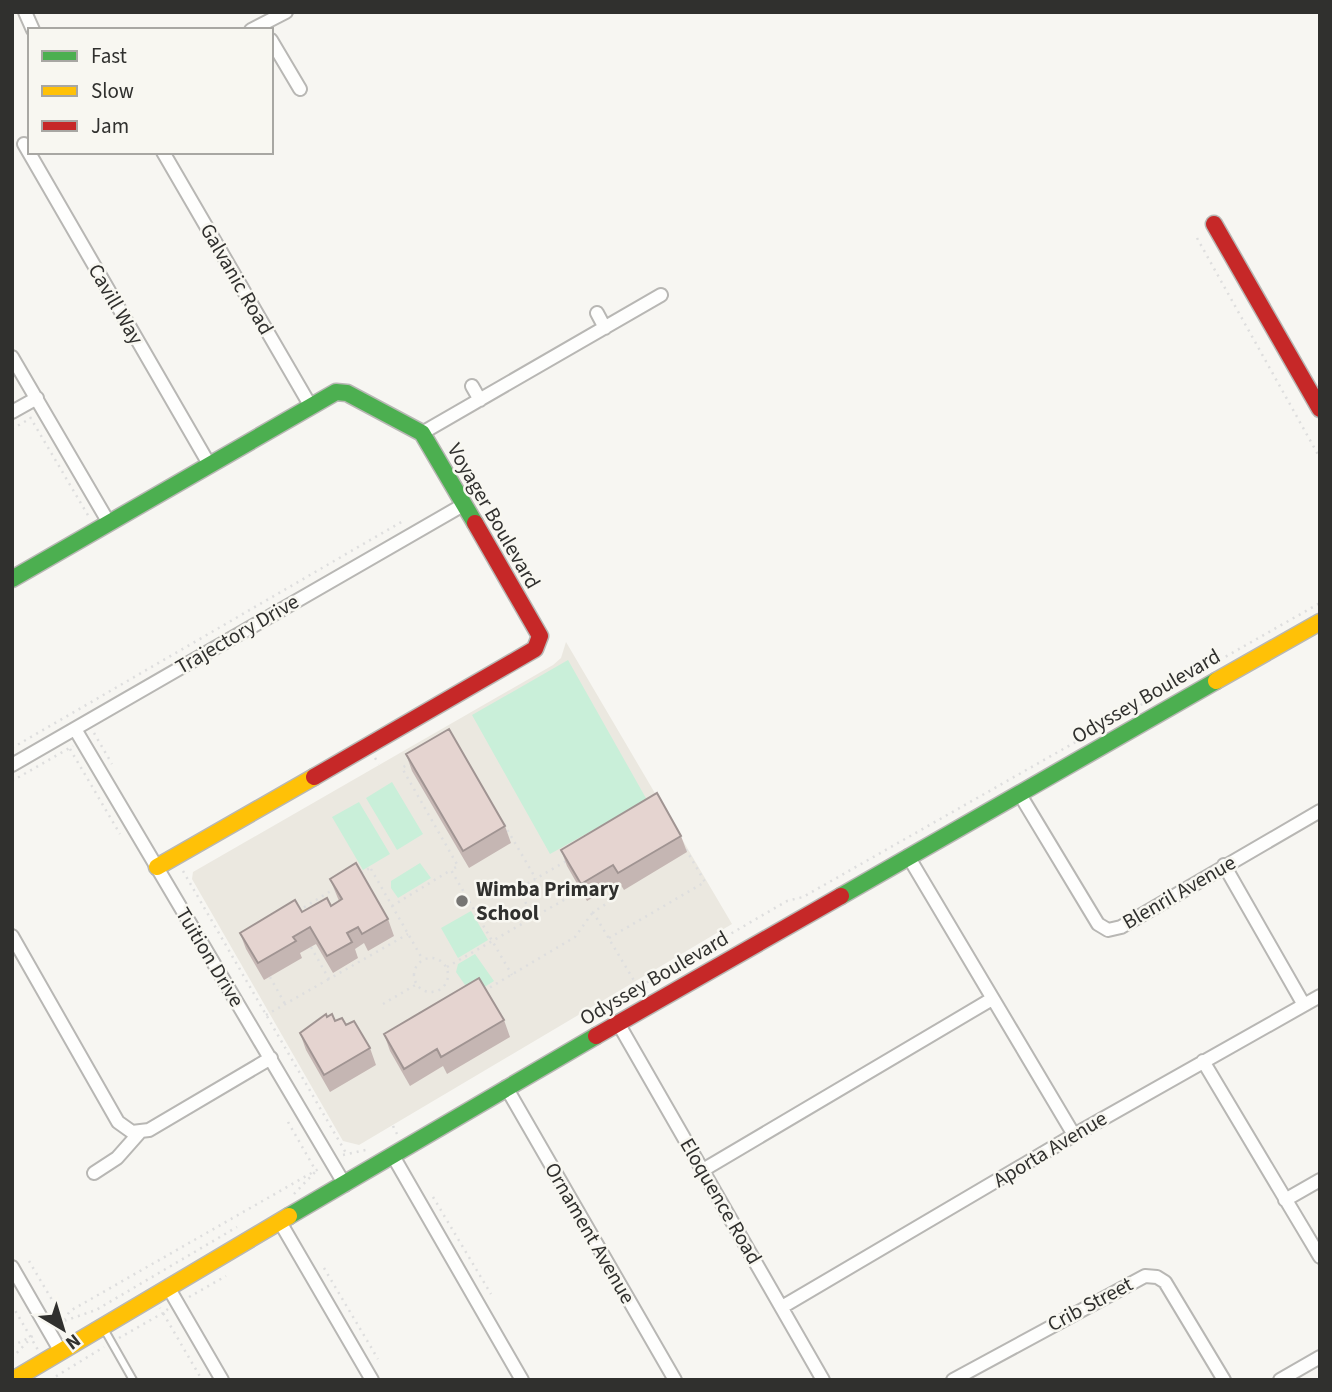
<svg xmlns="http://www.w3.org/2000/svg" width="1332" height="1392" viewBox="0 0 1332 1392" font-family="'Source Sans 3',sans-serif">
<rect width="100%" height="100%" fill="#f7f6f2"/>
<path fill="#ebe8e0" d="M566,642L732,924L359,1145L343,1141L192,879L193,872L553,665L561,658Z"/>
<path fill="#c9efd9" d="M568,660L647,800L550,854L472,715Z
M392,782L423,834L397,850L366,798Z
M359,802L390,854L363,870L332,817Z
M420,863L431,878L398,898L391,888V881Z
M471,911L488,940L458,958L441,928Z
M475,954L494,981L472,995L456,972L458,964Z"/>
<g fill="none" stroke-linecap="round" stroke-linejoin="round">
<g stroke="#b8b7b4" stroke-width="10">
<path id="lane" d="M104,1329L133,1380"/>
</g>
<g stroke="#b8b7b4" stroke-width="16">
<path id="street" d="M25,12L33,30
M251,30L286,12
M271,40L300,89
M24,144L209,464
M163,152L310,405
M597,313L605,328
M12,357L109,523
M472,386L480,400
M12,412L37,398
M422,433L661,295
M75,729L345,1185
M12,765L463,505
M1019,793L1098,924L1108,930L1121,927L1320,811
M908,856L1074,1135
M1224,865L1304,1005
M12,936L118,1122L132,1132L149,1130L271,1058
M618,1023L823,1380
M1203,1061L1320,1257
M506,1087L675,1380
M393,1156L522,1380
M703,1170L992,999
M94,1173L117,1158L140,1132
M1285,1200L1320,1180
M280,1222L372,1380
M12,1267L61,1352
M168,1287L222,1380
M782,1307L1074,1135L1320,996
M953,1380L1145,1276L1157,1277L1165,1282L1224,1380
M1280,1380L1320,1357"/>
</g>
<g stroke="#b8b7b4" stroke-width="19">
<path id="fast" d="M12,579L336,392L347,393L422,433L475,523
M841,896L1216,681
M289,1216L596,1036"/>
</g>
<g stroke="#b8b7b4" stroke-width="19">
<path id="slow" d="M1216,681L1320,622
M157,867L314,777
M13,1380L289,1216"/>
</g>
<g stroke="#b8b7b4" stroke-width="19">
<path id="jam" d="M1214,224L1320,409
M314,777L535,649L540,636L475,523
M596,1036L841,896"/>
</g>
<path stroke="#dedede" stroke-width="2.5" stroke-dasharray="2 5" stroke-linecap="butt" d="M1197,238L1320,458
M30,417L89,517
M12,429L31,418
M94,733L112,764
M12,748L403,521
M70,749L120,834
M375,758L379,764
M411,762L402,768L458,866L451,870L512,975
M12,781L73,746
M504,824L536,879
M371,869L423,960
M183,871L346,1153
M361,873L370,868
M613,886L619,896L593,912L636,984
M392,906L451,870
M298,911L334,889
M533,916L518,889L568,860
M609,938L705,882L685,848
M311,947L329,979L408,934
M414 975a17 17 0 1 1 34 0a17 17 0 1 1-34 0Z
M447,967L569,897
M270,977L285,1004
M484,991L575,937L593,912
M383,1004L417,984
M608,1011L615,1001L787,901L803,897L1320,603
M266,1015L329,979
M288,1122L316,1171
M393,1126L397,1134
M343,1155L370,1149
M294,1194L316,1171
M433,1197L491,1294
M29,1261L64,1320
M324,1268L378,1359
M189,1297L226,1276
M12,1305L38,1350
M168,1309L163,1313L202,1380
M64,1320L70,1311L322,1167
M58,1323L96,1310L237,1227
M119,1338L163,1313L160,1308
M12,1346L37,1334
M12,1358L29,1340
M50,1380L104,1347"/>
<use href="#lane" stroke="#fefefd" stroke-width="6"/>
<use href="#street" stroke="#fefefd" stroke-width="12"/>
<use href="#fast" stroke="#4caf50" stroke-width="16"/>
<use href="#slow" stroke="#ffc107" stroke-width="16"/>
<use href="#jam" stroke="#c62828" stroke-width="16"/>
</g>
<path fill="#c5b6b3" d="M406,754L505,826L511,843L469,868L412,771Z
M681,836L687,852L624,890L619,882L587,901L567,866L561,850Z
M330,879L388,919L394,936L368,951L364,943L355,949L358,958L333,973L316,944L300,953L302,958L264,980L246,949L240,933L302,912L331,906L339,901Z
M327,1017L346,1025L370,1048L376,1065L330,1092L306,1050L300,1033Z
M504,1020L510,1037L447,1074L443,1066L410,1086L390,1051L384,1034Z"/>
<path fill="#e5d4d0" stroke="#a09492" stroke-width="2" d="M449,729L505,826L463,851L406,754Z
M657,793L681,836L618,873L613,865L581,884L561,850Z
M356,863L388,919L362,934L358,927L347,933L352,942L327,956L310,927L293,937L296,941L258,963L240,933L295,900L302,912L327,898L331,906L342,899L330,879Z
M479,978L504,1020L441,1057L437,1049L404,1069L384,1034Z
M326,1014L327,1017L332,1014L335,1021L342,1018L346,1025L354,1021L370,1048L324,1075L300,1033Z"/>
<circle fill="#767573" stroke="#f8f7f1" stroke-width="2.5" cx="462" cy="901" r="7"/>
<g text-anchor="middle" stroke-width="5" stroke-linejoin="round" paint-order="stroke">
<g font-size="21" fill="#30302e" stroke="#f8f7f1">
<text transform="translate(237 279) rotate(60)" y="7">Galvanic Road</text>
<text transform="translate(116 304) rotate(60)" y="7">Cavill Way</text>
<text transform="translate(494 516) rotate(60)" y="7">Voyager Boulevard</text>
<text transform="translate(237 634) rotate(-30)" y="7">Trajectory Drive</text>
<text transform="translate(1146 696) rotate(-30)" y="7">Odyssey Boulevard</text>
<text transform="translate(1179 892) rotate(-30)" y="7">Blenril Avenue</text>
<text transform="translate(210 957) rotate(59)" y="7">Tuition Drive</text>
<text transform="translate(654 978) rotate(-30)" y="7">Odyssey Boulevard</text>
<text transform="translate(1050 1149) rotate(-31)" y="7">Aporta Avenue</text>
<text transform="translate(721 1201) rotate(60)" y="7">Eloquence Road</text>
<text transform="translate(590 1233) rotate(60)" y="7">Ornament Avenue</text>
<text transform="translate(1090 1304) rotate(-28)" y="7">Crib Street</text>
</g>
<g font-size="21" font-weight="bold" fill="#30302e" stroke="#f8f7f1" text-anchor="start">
<text x="476" y="896">Wimba Primary<tspan x="476" dy="24">School</tspan></text>
</g>
</g>
<rect width="1332" height="1392" fill="none" stroke="#30302e" stroke-width="28"/>
<rect x="28" y="28" width="245" height="126" fill="#f8f7f1" stroke="#a8a7a3" stroke-width="2"/>
<rect x="42" y="51" width="35" height="10" fill="#4caf50" stroke="#a8a7a3" stroke-width="2"/>
<text x="91" y="63" font-size="21" fill="#30302e">Fast</text>
<rect x="42" y="86" width="35" height="10" fill="#ffc107" stroke="#a8a7a3" stroke-width="2"/>
<text x="91" y="98" font-size="21" fill="#30302e">Slow</text>
<rect x="42" y="121" width="35" height="10" fill="#c62828" stroke="#a8a7a3" stroke-width="2"/>
<text x="91" y="133" font-size="21" fill="#30302e">Jam</text>
<g transform="translate(63 1329) rotate(142)" stroke="#f8f7f1" stroke-width="5" paint-order="stroke">
<path d="M0-5L12 26L0 18L-12 26Z" fill="#30302e"/>
<text y="-10" font-size="19" font-weight="bold" text-anchor="middle" fill="#30302e">N</text>
</g>
</svg>
